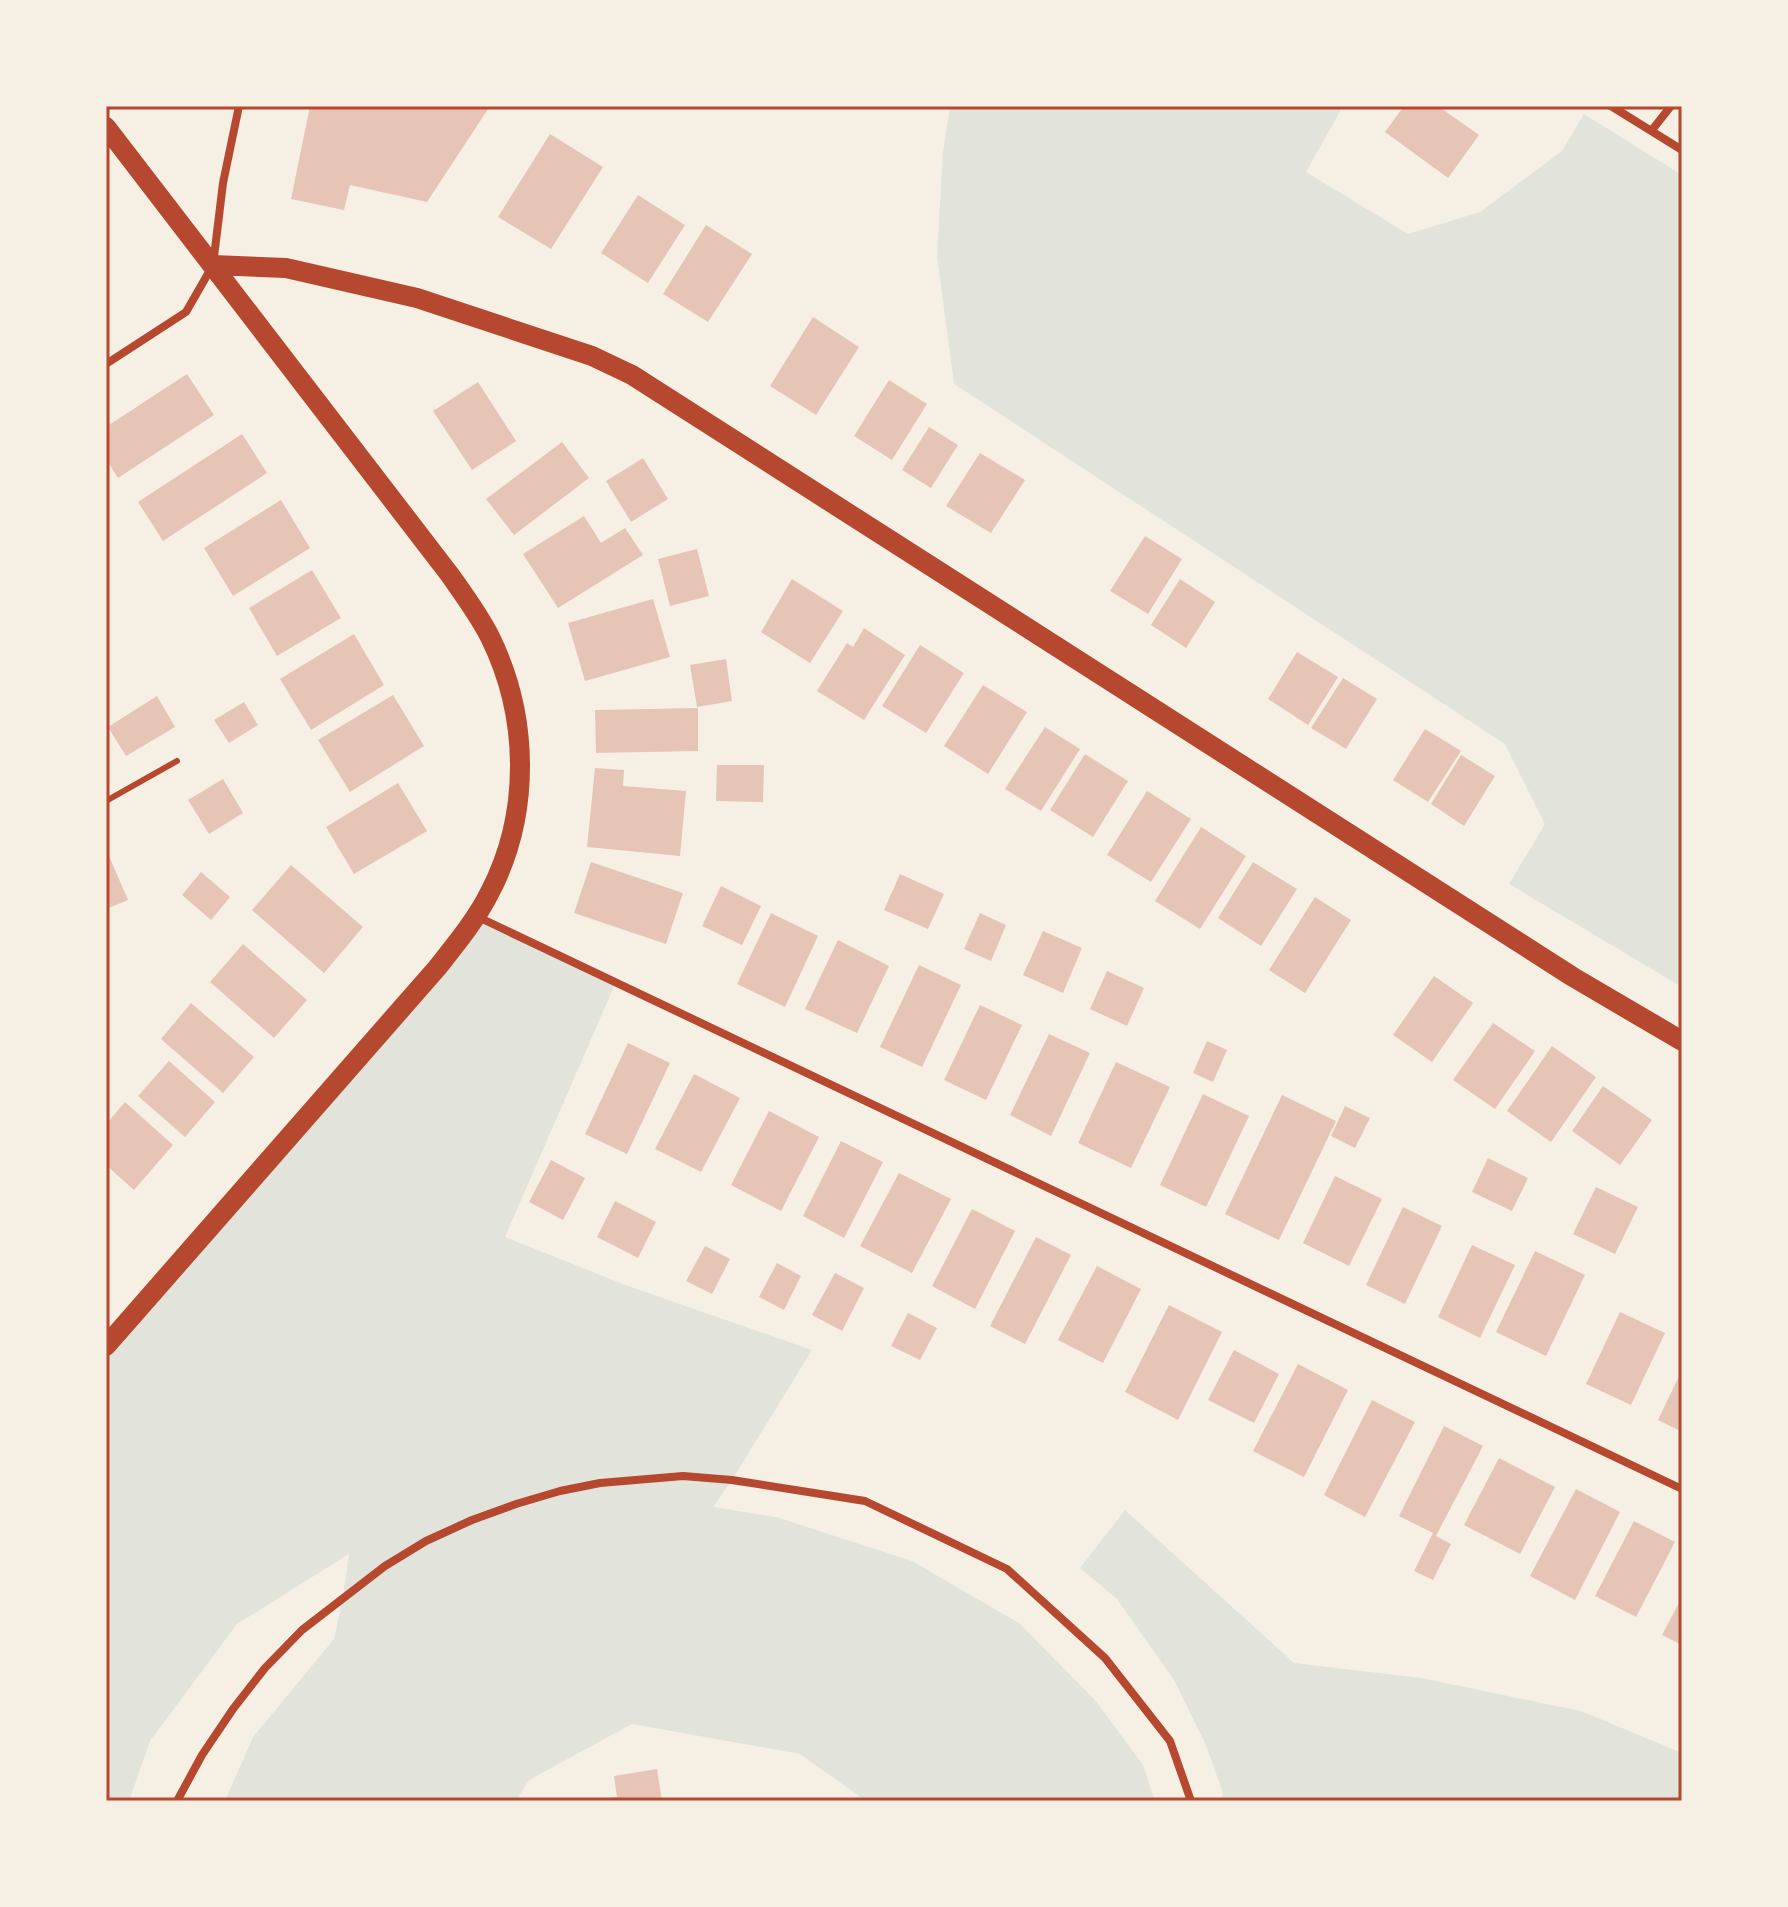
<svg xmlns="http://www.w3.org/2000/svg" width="1788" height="1907" viewBox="0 0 1788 1907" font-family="'Archivo Narrow',sans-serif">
<rect width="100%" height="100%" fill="#f6efe4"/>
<path fill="#e2e4dc" d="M950,106H1343L1306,172L1408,234L1480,212L1562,151L1584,114L1682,175V987L1509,884L1545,824L1505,744L954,384L937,256L943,152Z
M476,916L616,982L505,1237L628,1286L812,1350L732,1480L713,1507L776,1517L912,1561L1019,1623L1095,1700L1143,1765L1155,1801H866L800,1754L632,1724L529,1780L516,1801H225L253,1737L334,1639L343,1597L349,1554L237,1624L150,1741L129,1801H106V1346Z
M1125,1510L1294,1663L1421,1678L1581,1711L1682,1753V1801H1223L1222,1790L1205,1743L1174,1680L1117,1599L1080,1568Z"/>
<path fill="#e6c5b7" d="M310,106H490L427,202L350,185L344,210L291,199Z
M1404,106H1438L1479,135L1448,178L1385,132Z
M550,134L603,167L551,249L498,217Z
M638,195L685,225L648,283L601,253Z
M706,225L752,254L708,322L663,294Z
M813,317L859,347L816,415L770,386Z
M187,374L214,415L118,478L106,459V427Z
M889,380L927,404L892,460L854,436Z
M478,382L516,441L472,470L433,411Z
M929,427L958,445L931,488L902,470Z
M242,434L267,473L163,541L138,502Z
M562,442L589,478L514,535L486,499Z
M980,453L1025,480L991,533L946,506Z
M643,458L668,499L631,522L606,481Z
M281,500L310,548L233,596L204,548Z
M584,516L601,543L625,528L643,555L558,608L523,554Z
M1145,536L1182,559L1148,614L1110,591Z
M697,549L709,596L670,606L658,559Z
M312,570L341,618L277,656L249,608Z
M792,579L843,611L810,663L761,632Z
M1180,579L1215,602L1186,648L1151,625Z
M653,599L670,657L585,681L568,623Z
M864,628L905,655L864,720L817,691L847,643L853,647Z
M354,634L384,685L311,730L280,679Z
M920,645L964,673L926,733L882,706Z
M1297,652L1338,677L1308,725L1268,699Z
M726,659L732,701L697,707L690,665Z
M1343,678L1377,699L1346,749L1311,728Z
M983,685L1027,712L988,774L944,746Z
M393,695L424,746L350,792L318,740Z
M157,696L175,727L126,756L108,727Z
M244,702L258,725L229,743L214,720Z
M698,708V751L596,753L595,710Z
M1045,727L1080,749L1041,811L1005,789Z
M1425,729L1461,751L1428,802L1393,780Z
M1085,754L1128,781L1093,837L1050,810Z
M1461,755L1495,776L1464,826L1431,804Z
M717,765H764L763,802L716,801Z
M595,768L624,770L623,786L686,791L680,856L587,847Z
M223,779L243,813L209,834L188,800Z
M398,783L427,831L354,874L326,827Z
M1147,791L1191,819L1151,882L1107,855Z
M1201,827L1246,856L1200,929L1155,901Z
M106,849L128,900L106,909Z
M591,862L683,893L666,944L574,913Z
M1253,862L1297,889L1261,946L1218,918Z
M291,865L363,927L324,973L252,910Z
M201,872L230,897L211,920L182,895Z
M900,874L944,894L928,929L884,910Z
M721,886L761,906L742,945L702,926Z
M1315,897L1351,920L1305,993L1269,970Z
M771,913L818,936L785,1007L737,984Z
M980,913L1006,925L991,961L964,949Z
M1043,931L1082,948L1063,993L1023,975Z
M838,940L889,966L857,1033L805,1009Z
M243,944L307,1000L274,1038L210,982Z
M919,965L961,985L922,1067L880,1047Z
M1107,971L1144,988L1127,1026L1090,1009Z
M1434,976L1473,1003L1432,1062L1393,1035Z
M191,1003L254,1057L223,1093L161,1039Z
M980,1005L1022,1025L986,1100L944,1080Z
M1493,1023L1535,1051L1495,1109L1453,1080Z
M1049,1034L1090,1053L1051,1136L1010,1115Z
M1207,1041L1227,1050L1213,1082L1193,1073Z
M628,1043L670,1063L627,1154L585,1134Z
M1552,1046L1596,1077L1551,1142L1507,1111Z
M169,1061L215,1102L185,1137L138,1096Z
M1116,1062L1170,1087L1131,1168L1078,1143Z
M694,1074L740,1098L701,1172L655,1149Z
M1603,1086L1652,1120L1620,1165L1572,1131Z
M1203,1094L1249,1116L1206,1207L1160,1185Z
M1282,1095L1336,1121L1279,1240L1225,1214Z
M125,1102L173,1145L134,1190L106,1165V1124Z
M1345,1106L1370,1118L1355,1148L1331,1136Z
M769,1111L819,1137L781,1211L731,1185Z
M841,1141L883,1162L844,1238L803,1216Z
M1488,1158L1528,1178L1512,1211L1472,1192Z
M551,1160L585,1178L563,1220L529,1202Z
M899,1173L951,1199L912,1273L860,1246Z
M1335,1176L1382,1199L1349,1266L1303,1243Z
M1596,1187L1638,1207L1615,1254L1573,1234Z
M615,1201L656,1222L638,1258L597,1237Z
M1403,1207L1442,1226L1405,1304L1366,1285Z
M972,1209L1015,1231L975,1309L932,1286Z
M1036,1237L1071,1255L1025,1344L990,1326Z
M1472,1245L1515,1265L1480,1338L1438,1317Z
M705,1246L730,1259L712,1294L686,1281Z
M1535,1251L1585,1275L1546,1356L1496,1332Z
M777,1263L801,1276L784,1310L759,1297Z
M1097,1266L1141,1289L1103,1363L1058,1340Z
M835,1273L864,1288L842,1331L812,1315Z
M1169,1305L1222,1332L1178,1420L1125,1392Z
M1620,1312L1665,1333L1631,1405L1586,1384Z
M908,1313L937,1328L920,1360L891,1346Z
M1234,1350L1279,1374L1254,1423L1208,1400Z
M1298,1364L1348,1390L1304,1477L1253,1451Z
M1682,1370V1432L1658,1420Z
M1372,1400L1415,1422L1365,1517L1324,1495Z
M1444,1426L1483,1446L1436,1536L1451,1544L1433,1580L1414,1571L1433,1533L1399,1516Z
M1499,1458L1555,1487L1520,1554L1464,1525Z
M1576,1489L1620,1512L1575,1600L1530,1576Z
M1634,1521L1675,1542L1636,1617L1595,1596Z
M1682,1597V1645L1662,1635Z
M657,1769L662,1801H600V1799L617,1797L614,1776Z"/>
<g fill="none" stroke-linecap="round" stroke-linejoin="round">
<path stroke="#b5482f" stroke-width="6" d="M106,801L177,761"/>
<path stroke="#b5482f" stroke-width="8" d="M1611,106L1682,150
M1652,130L1671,106
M106,364L186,312L213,265L223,183L239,106
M476,916L1682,1489
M177,1801L202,1755L233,1709L265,1668L302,1630L385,1566L426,1541L472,1520L516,1504L560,1491L600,1483L683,1476L732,1480L865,1501L1007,1569L1105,1658L1170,1741L1191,1801"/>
<path stroke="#b5482f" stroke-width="20" d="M106,127L450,575C464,595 479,615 490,637C529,716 531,813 490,892C476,920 456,944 437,968L106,1346
M213,265L286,268L417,298L592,356L632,375L1573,977L1682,1041"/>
</g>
<rect width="1788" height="1907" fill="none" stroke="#f6efe4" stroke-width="216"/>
<rect x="108" y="108" width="1572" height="1691" fill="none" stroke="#b5482f" stroke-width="3"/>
</svg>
